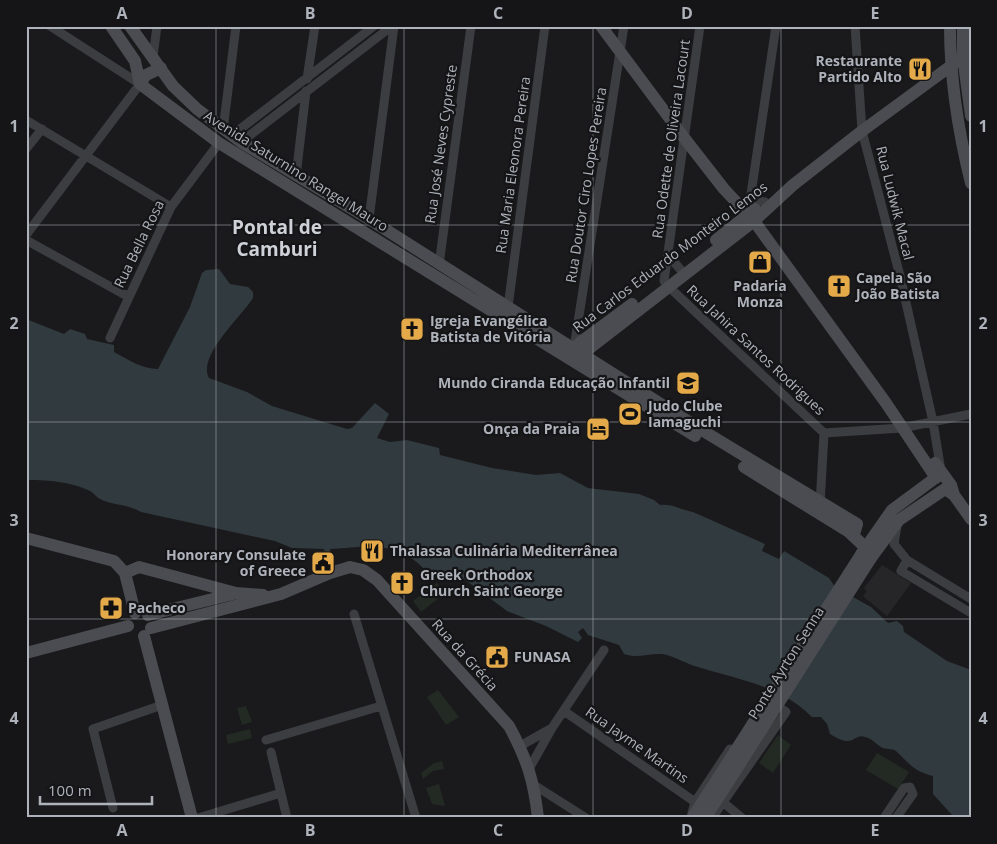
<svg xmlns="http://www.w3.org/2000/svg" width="997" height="844" viewBox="0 0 997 844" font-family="'Open Sans',sans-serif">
<rect width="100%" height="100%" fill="#1a1a1c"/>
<path fill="#262629" d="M882,565L911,583L887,616L863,596L867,591L864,588Z"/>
<path fill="#222a23" d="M437,583L445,593L421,612L413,601Z
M438,690L459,717L446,725L427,697Z
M246,706L252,722L242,725L237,708Z
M250,729L252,738L228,744L226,735Z
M778,735L791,745L773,773L759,763Z
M877,753L909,772L898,789L866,770Z
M442,761L444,769L433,771L423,779L421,773L434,763Z
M439,784L445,806L432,804L426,788Z"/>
<path fill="#313a3f" d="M219,269L230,284L248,287L253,292V298C241,317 197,356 209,378L247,392L272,406L347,429L352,428L375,403L389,414L377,438L390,442L407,440L439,448L440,455L492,468L536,475L560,473L588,488L639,494L654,500L660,505C672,503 681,510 693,512L765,544L762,551L779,559L784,551L829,578L835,587L871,607L888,623L897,621L903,626L904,632L947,661L971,670V818H956L953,816L933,794V776C913,771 910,764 896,751C892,748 886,750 881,747C876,744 871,738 865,737C853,733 855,750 830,734L827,724L821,717H812C780,685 739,680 698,667C686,664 675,656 662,654C648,653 638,659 624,654L619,645L588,635L583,628L578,632L582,638L578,642L546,626L507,611L464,579L453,581L444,575L440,579C423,573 424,565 409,557C379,541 361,548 330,549V555H326L324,549L292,548L275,541L141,512C126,503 113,506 100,499C96,497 94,493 90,491C72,482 49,480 28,480L26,478V319L64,334L70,329L85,334L87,339L114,345V352C127,359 142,369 158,369L190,307L202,273L206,270Z"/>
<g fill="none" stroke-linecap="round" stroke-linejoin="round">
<path stroke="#3b3d41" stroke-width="9" d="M855,26L862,131L900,276L933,422L941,471
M153,57L157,26
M307,79L315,26
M26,120L171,207
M223,130L236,26
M231,136L374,26
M241,142L392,26
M26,149L42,129
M296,176L306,91
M751,194L754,200L765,202
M748,214L776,26
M369,219L394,26
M26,235L140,84L50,26
M26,240L129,297
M669,256L680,269
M439,265L471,26
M664,281L700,26
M669,287L824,433
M508,307L545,26
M110,338L171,207L219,143
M574,348L624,26
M824,433L902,428L971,414
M820,505L824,433
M897,526L894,544L907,560L971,599
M907,560L901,571L971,613
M354,614L416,818
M564,711L695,802
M266,740L381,706
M520,746L552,728
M271,752L287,818
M529,769L552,728L604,650
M534,785L586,818
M724,803L742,818
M113,808L93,729L162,705
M692,813L695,802L730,749
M198,818L281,793
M712,818L786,712L773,703
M884,818L904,788L910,787L913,794L896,818"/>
<path stroke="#4a4c51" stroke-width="12" d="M111,26L135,61L140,84
M130,26L173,86L197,109L241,142L369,219L705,432L857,524L855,531L849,532
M601,26L685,139L724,189L754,221L886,403L936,478
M950,26C950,80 958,131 971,183
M963,26V57L971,116
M140,84L219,143L695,436
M140,84L146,75L161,68
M716,240L755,209
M569,353L582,341L632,304
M577,358L754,221L793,185L862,131L963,57
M935,463L951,485L954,495
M744,467L849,532L865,547
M947,490L954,495L971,519
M26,538L114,561L125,573L135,613
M862,553L892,510L942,473
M871,558L899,520L951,485
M125,573L139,567L236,593L263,595
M148,615L233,594
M151,628L281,594L330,573L350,567L363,570L377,580L509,726C527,759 534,781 538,818
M144,636L192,818
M26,653L128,626
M692,818L718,778
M705,818L727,784"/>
<path stroke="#4a4c51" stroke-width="12" d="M718,778L862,553
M727,784L871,558"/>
</g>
<path fill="none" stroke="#aeb2bb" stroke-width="1" stroke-opacity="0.55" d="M216,26V818M404,26V818M593,26V818M781,26V818M26,225H971M26,422H971M26,619H971"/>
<defs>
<g id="restaurant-square" transform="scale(1.25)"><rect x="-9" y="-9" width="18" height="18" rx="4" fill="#e4aa4a" stroke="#151517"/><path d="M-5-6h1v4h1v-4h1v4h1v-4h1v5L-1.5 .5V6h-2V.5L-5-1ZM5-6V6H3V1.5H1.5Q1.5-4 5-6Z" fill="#111"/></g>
<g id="shop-square" transform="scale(1.25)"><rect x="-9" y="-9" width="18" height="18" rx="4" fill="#e4aa4a" stroke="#151517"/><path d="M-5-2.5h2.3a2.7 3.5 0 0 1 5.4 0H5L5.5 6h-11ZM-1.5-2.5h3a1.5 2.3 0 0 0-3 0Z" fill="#111"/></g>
<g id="church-square" transform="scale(1.25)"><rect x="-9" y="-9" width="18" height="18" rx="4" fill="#e4aa4a" stroke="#151517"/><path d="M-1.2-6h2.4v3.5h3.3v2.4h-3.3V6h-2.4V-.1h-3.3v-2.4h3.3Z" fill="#111"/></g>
<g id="school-square" transform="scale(1.25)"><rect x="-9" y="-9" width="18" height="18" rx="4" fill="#e4aa4a" stroke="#151517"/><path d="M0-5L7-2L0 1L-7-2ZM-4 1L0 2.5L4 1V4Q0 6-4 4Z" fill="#111"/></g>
<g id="stadium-square" transform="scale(1.25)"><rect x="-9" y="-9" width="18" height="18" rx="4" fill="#e4aa4a" stroke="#151517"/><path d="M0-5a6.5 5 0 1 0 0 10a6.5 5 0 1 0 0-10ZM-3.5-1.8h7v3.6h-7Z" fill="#111"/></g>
<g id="hotel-square" transform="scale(1.25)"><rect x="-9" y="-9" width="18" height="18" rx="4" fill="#e4aa4a" stroke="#151517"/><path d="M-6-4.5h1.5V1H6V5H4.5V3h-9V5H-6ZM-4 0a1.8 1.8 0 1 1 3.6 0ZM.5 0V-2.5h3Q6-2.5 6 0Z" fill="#111"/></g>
<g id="civic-square" transform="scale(1.25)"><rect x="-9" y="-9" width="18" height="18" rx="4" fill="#e4aa4a" stroke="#151517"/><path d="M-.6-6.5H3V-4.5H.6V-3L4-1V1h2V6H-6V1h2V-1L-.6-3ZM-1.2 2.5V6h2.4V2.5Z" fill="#111"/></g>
<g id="pharmacy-square" transform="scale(1.25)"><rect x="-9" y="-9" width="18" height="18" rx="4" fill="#e4aa4a" stroke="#151517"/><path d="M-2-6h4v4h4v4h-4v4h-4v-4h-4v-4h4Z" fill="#111"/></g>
</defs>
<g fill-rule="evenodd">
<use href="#restaurant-square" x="920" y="69"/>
<use href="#shop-square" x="760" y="262"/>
<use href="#church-square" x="839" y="286"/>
<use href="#church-square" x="412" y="329"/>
<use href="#school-square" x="688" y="383"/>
<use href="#stadium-square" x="630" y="414"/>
<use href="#hotel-square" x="598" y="429"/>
<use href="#restaurant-square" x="372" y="551"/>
<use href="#civic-square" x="323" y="563"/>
<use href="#church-square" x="402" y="583"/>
<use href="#pharmacy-square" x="111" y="608"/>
<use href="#civic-square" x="497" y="657"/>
</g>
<g text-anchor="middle" stroke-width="4.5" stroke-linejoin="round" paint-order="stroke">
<g font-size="14" font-weight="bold" fill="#aeb2bb" stroke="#151517" text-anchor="start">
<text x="902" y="66" text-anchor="end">Restaurante<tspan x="902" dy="16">Partido Alto</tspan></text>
<text x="856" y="283">Capela São<tspan x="856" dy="16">João Batista</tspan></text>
<text x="760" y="291" text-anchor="middle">Padaria<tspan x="760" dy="16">Monza</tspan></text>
<text x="430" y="326">Igreja Evangélica<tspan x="430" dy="16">Batista de Vitória</tspan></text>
<text x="670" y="388" text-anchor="end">Mundo Ciranda Educação Infantil</text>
<text x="648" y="411">Judo Clube<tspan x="648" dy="16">Iamaguchi</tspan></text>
<text x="580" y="434" text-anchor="end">Onça da Praia</text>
<text x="390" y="556">Thalassa Culinária Mediterrânea</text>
<text x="306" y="560" text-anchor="end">Honorary Consulate<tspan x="306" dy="16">of Greece</tspan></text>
<text x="420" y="580">Greek Orthodox<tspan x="420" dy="16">Church Saint George</tspan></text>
<text x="128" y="613">Pacheco</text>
<text x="514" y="662">FUNASA</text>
</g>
<g font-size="14" fill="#aeb2bb" stroke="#151517">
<text transform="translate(671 139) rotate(-82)" y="5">Rua Odette de Oliveira Lacourt</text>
<text transform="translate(441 144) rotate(-82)" y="5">Rua José Neves Cypreste</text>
<text transform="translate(513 165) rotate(-82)" y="5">Rua Maria Eleonora Pereira</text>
<text transform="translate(296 171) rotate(32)" y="5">Avenida Saturnino Rangel Mauro</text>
<text transform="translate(586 185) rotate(-81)" y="5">Rua Doutor Ciro Lopes Pereira</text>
<text transform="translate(895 203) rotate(76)" y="5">Rua Ludwik Macal</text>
<text transform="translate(139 244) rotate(-64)" y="5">Rua Bella Rosa</text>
<text transform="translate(670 257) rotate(-37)" y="5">Rua Carlos Eduardo Monteiro Lemos</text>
<text transform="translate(756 350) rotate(43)" y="5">Rua Jahira Santos Rodrigues</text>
<text transform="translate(465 655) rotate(48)" y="5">Rua da Grécia</text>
<text transform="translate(786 663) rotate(-58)" y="5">Ponte Ayrton Senna</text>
<text transform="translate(637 745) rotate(35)" y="5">Rua Jayme Martins</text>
</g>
<g font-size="19" font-weight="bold" fill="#ced1d7" stroke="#151517">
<text x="277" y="234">Pontal de<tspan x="277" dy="22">Camburi</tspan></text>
</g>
</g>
<rect width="997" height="844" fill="none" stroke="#151517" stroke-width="55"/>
<path d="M40 796v8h112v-8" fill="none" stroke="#aeb2bb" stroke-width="2.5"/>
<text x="48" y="796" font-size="15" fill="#aeb2bb" stroke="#151517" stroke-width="4" paint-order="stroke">100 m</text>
<rect x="28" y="28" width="942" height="788" fill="none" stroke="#aeb2bb" stroke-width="2"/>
<g font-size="16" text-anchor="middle" font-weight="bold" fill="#aeb2bb">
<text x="122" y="19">A</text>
<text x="310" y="19">B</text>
<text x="498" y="19">C</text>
<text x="687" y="19">D</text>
<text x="875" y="19">E</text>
<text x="14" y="132">1</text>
<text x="983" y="132">1</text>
<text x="14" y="329">2</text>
<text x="983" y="329">2</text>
<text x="14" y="526">3</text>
<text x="983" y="526">3</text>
<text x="14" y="724">4</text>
<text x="983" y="724">4</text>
<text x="122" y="836">A</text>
<text x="310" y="836">B</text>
<text x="498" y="836">C</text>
<text x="687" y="836">D</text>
<text x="875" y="836">E</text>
</g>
</svg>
